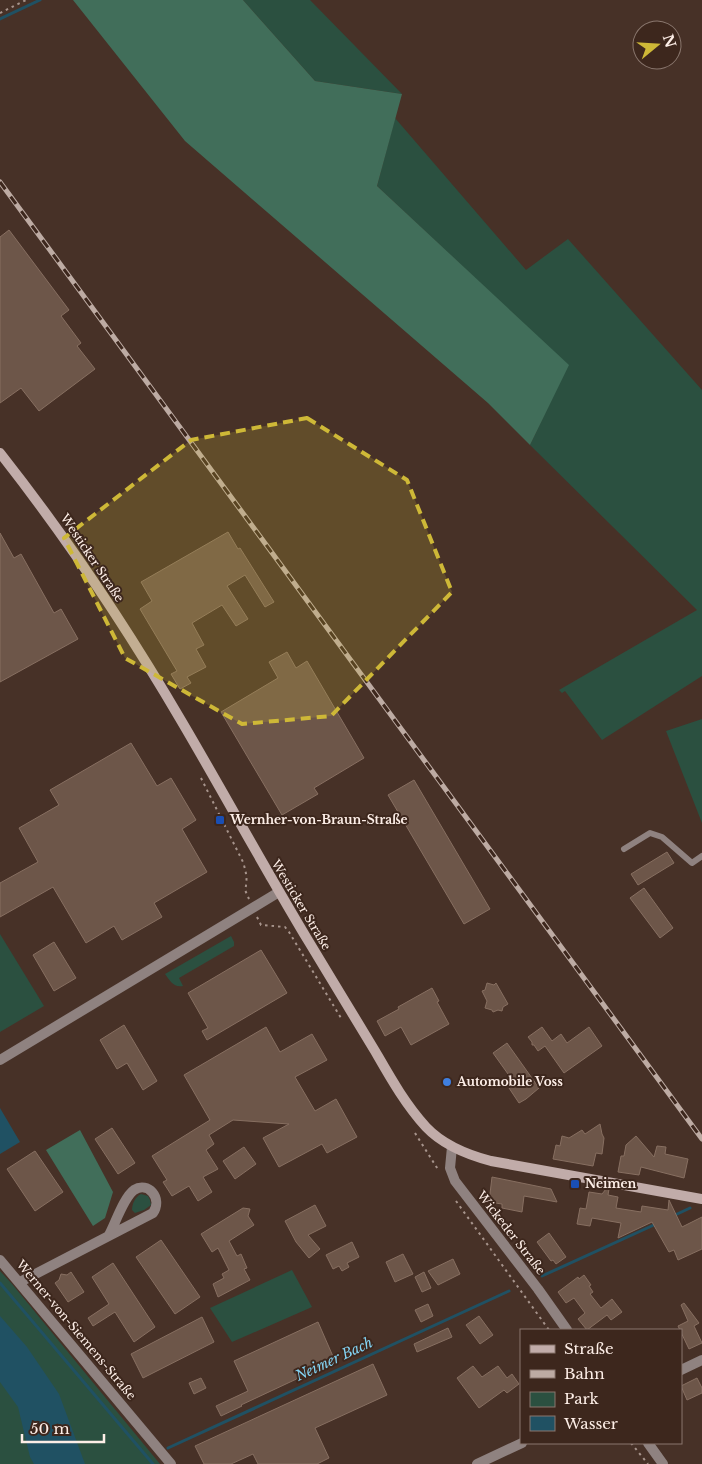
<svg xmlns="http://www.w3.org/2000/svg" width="702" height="1464" viewBox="0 0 702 1464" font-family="'Libre Baskerville',serif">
<rect width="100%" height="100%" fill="#473127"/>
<path fill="#2b5040" d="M243,0H310L402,94L315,81Z
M395,118L526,270L568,239L702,390V676L602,740L565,691L562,693L559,690L697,610L530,445L568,365L377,186Z
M702,719V823L666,731Z
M0,934L44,1006L0,1032Z
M231,936L234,942V946L179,978L183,986C174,988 170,981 165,974Z
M141,1194L148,1196L150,1200L151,1205L144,1210L135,1213L132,1210C132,1204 135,1197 141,1194Z
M292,1270L312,1307L232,1342L210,1308Z
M0,1271L12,1284L160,1464H0Z"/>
<path fill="#416e5a" d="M73,0H243L315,81L402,94L377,186L569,365L530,445L488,403L185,141Z
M80,1130L113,1192L105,1218L93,1226L46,1150Z"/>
<path fill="#205163" d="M0,1108L20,1142L0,1154Z
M0,1316L27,1347L59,1394L85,1464H34L30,1457L18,1407L0,1382Z"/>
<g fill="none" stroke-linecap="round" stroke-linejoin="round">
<path stroke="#205163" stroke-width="3" d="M0,19L40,0
M673,1216L690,1208
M542,1276L656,1224
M0,1283L153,1464
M168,1448L509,1291"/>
</g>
<path fill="#6d5649" stroke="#876f61" d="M9,230L69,310L61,316L81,343L77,346L95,369L39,411L21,388L0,403V237Z
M228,532L238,549L240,548L274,602L265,607L245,575L227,586L248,619L236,626L222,605L192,623L204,645L196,649L206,667L187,677L191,683L180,689L171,674L177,671L140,609L152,601L141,582Z
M0,533L14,558L21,554L54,613L61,609L78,639L0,682Z
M287,652L296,668L307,661L364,758L314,788L318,794L282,815L221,712L278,678L269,662Z
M131,743L157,786L171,778L196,820L182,829L207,872L154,903L162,917L122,940L114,926L86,943L53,887L0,917V883L38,862L19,828L59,805L50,790Z
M414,780L490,909L464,924L388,795Z
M667,852L674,863L638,885L631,874Z
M644,888L673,928L660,938L630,898Z
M54,942L76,978L54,991L33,955Z
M261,950L287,993L207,1040L202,1031L208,1028L188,993Z
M487,983L494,985L496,983L508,1004L503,1007L502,1011L498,1010L493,1012L492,1010L485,1008L487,1001L482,991L485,990Z
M432,988L439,1001L437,1002L449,1024L411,1045L401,1027L385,1036L377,1021L399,1009L398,1007Z
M124,1025L157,1081L143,1090L127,1063L117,1069L100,1040Z
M266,1027L280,1052L312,1034L327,1060L295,1077L315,1111L336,1099L357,1137L327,1153L322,1144L279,1167L263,1138L289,1124L233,1120L209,1135L214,1144L206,1150L218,1169L203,1177L212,1192L198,1201L189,1186L172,1196L163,1182L167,1180L152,1156L210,1120L184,1075Z
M542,1027L552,1041L561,1034L567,1043L589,1027L602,1046L564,1073L545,1046L538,1051L534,1045H532V1042L528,1037Z
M507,1043L539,1088L526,1099L519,1103L509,1088L513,1085L512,1083L513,1081L493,1053Z
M600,1124L602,1134L604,1138L602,1154L596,1153L593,1166L553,1159L556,1145L560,1146L562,1136L569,1138L582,1130L585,1134Z
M112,1128L135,1163L118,1174L95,1139Z
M636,1136L654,1157L657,1146L666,1147L665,1154L688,1159L684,1178L641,1167L639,1175L618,1172L621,1156H624L626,1145Z
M244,1147L256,1164L235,1179L223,1161Z
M35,1151L63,1192L35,1211L7,1169Z
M492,1177L551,1189L557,1202L524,1196L522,1212L502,1208V1204L489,1202Z
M606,1189H609L608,1195L618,1197L616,1208L641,1212L642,1206L668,1210L669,1200L682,1227L702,1217V1249L678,1260L674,1250L669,1252L652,1222L618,1238L621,1223L592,1218L590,1226L577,1224L580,1208L586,1209L589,1192L602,1194Z
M315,1205L326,1226L308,1235L320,1249L309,1258L296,1242L285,1221Z
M243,1208L250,1209L248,1216L254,1225L229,1241L237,1256L241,1254L247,1268L244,1269L250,1280L218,1297L213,1284L224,1278L222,1274L229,1270L218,1248L212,1252L201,1234Z
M549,1233L566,1257L556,1264L553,1260L551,1261L537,1242Z
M161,1240L200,1297L175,1314L136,1257Z
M352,1242L359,1257L347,1263L349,1267L342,1271L339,1266L333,1269L326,1255Z
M403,1254L413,1274L395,1282L386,1262Z
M453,1259L460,1274L438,1285L428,1271Z
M113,1263L155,1327L134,1342L115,1312L93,1326L88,1318L109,1304L92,1277Z
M71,1272L84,1292L68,1302L55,1283L59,1280L61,1274L67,1275Z
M424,1272L431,1288L422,1292L415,1277Z
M584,1275L591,1285L589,1286L593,1292L590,1294L601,1308L612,1299L622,1312L611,1320L607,1315L587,1330L578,1319L585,1313L574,1298L566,1303L558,1292L578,1277L579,1279Z
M684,1303L699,1323L694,1326L702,1343L689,1349L678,1326L688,1321L681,1305Z
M428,1304L433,1316L421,1322L415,1310Z
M479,1316L493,1335L480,1344L466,1325Z
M202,1317L214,1342L143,1378L131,1354Z
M318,1322L335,1361L241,1405L242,1406L221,1416L216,1406L248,1391L234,1361Z
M448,1328L452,1337L417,1352L414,1344Z
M373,1364L387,1395L315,1428L329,1458L317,1464H258L253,1454L231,1464H204L195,1446Z
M473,1366L482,1377L498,1366L507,1378L512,1374L519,1384L507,1393L504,1390L479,1408L457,1378Z
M201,1378L206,1388L194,1394L189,1383Z
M697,1378L702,1388V1393L687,1400L681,1386Z"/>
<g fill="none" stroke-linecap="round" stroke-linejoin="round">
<path stroke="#a7948c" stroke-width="2" stroke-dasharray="2.5 4" stroke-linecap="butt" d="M0,13L26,0
M201,778L243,862C246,872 248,879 245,890L249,899
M257,917L261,925L285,927L289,932L341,1018
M415,1133L439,1171
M456,1201L549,1330
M631,1443L648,1464"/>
<path stroke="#8f8280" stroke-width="6" d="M624,849L650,833L662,837L692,863L702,856"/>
<path stroke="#8f8280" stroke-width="10" d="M0,1060L279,892
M452,1147L450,1168L455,1181L538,1289L567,1330
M0,1260L171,1464
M20,1282L153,1213C163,1198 148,1181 134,1190C124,1197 115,1224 109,1235
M681,1370L702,1360
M648,1443L663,1464
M477,1464L522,1443"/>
<path stroke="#c1aca9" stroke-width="10" d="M0,453C67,538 127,628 182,722C225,795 265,869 309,942C331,978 353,1015 375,1051C390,1077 405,1104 426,1127C443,1145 468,1155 491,1161L702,1199"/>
<g stroke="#bdaba3" stroke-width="5">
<path id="rail" d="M0,182L702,1139"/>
</g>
<use href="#rail" stroke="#3d271d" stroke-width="3" stroke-dasharray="9" stroke-linecap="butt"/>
</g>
<path fill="#ceb837" fill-opacity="0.2" stroke="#ceb837" stroke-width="4" stroke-dasharray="10 6" stroke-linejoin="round" d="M307,418L407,480L452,592L331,716L242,724L125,658L64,538L191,440Z"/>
<g fill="#1a4fb4" stroke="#3d271d" stroke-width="2">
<rect x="215" y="815" width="10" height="10" rx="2.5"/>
<rect x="570" y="1179" width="10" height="10" rx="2.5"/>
</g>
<circle fill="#3f7fe0" stroke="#3d271d" stroke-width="2" cx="447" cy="1082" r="5"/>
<g text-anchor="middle" stroke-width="4" stroke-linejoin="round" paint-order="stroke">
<g font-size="12" fill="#fdeee7" stroke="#3d271d">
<text transform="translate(92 558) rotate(56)" y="4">Westicker Straße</text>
<text transform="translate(301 905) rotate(59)" y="4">Westicker Straße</text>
<text transform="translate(511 1233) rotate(52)" y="4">Wickeder Straße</text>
<text transform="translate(76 1330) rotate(50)" y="4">Werner-von-Siemens-Straße</text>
</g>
<g font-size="12" font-weight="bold" fill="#fdeee7" stroke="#3d271d" text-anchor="start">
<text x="230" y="824">Wernher-von-Braun-Straße</text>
<text x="457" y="1086">Automobile Voss</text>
<text x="585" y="1188">Neimen</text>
</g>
<g font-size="14" font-style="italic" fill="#83d3f3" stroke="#3d271d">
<text transform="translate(334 1359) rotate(-25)" y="5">Neimer Bach</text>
</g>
</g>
<rect x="520" y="1329" width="162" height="115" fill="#3d271d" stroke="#8a776e"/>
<rect x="530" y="1345" width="25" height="8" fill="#c1aca9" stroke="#8a776e"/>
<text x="564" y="1354" font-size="15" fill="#fdeee7">Straße</text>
<rect x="530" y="1370" width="25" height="8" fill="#bdaba3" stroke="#8a776e"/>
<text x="564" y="1379" font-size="15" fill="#fdeee7">Bahn</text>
<rect x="530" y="1392" width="25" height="15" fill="#2b5040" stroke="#8a776e"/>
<text x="564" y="1404" font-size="15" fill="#fdeee7">Park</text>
<rect x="530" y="1416" width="25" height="15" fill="#205163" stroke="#8a776e"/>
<text x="564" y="1429" font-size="15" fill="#fdeee7">Wasser</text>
<g transform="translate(657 45) rotate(72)"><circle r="24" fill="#3d271d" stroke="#8a776e"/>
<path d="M0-4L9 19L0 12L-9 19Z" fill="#ceb837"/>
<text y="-8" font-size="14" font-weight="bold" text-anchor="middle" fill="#fdeee7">N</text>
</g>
<path d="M22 1434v8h82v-8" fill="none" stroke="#fdeee7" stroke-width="2.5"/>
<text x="30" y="1434" font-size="15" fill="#fdeee7" stroke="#3d271d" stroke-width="4" paint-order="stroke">50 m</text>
</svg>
